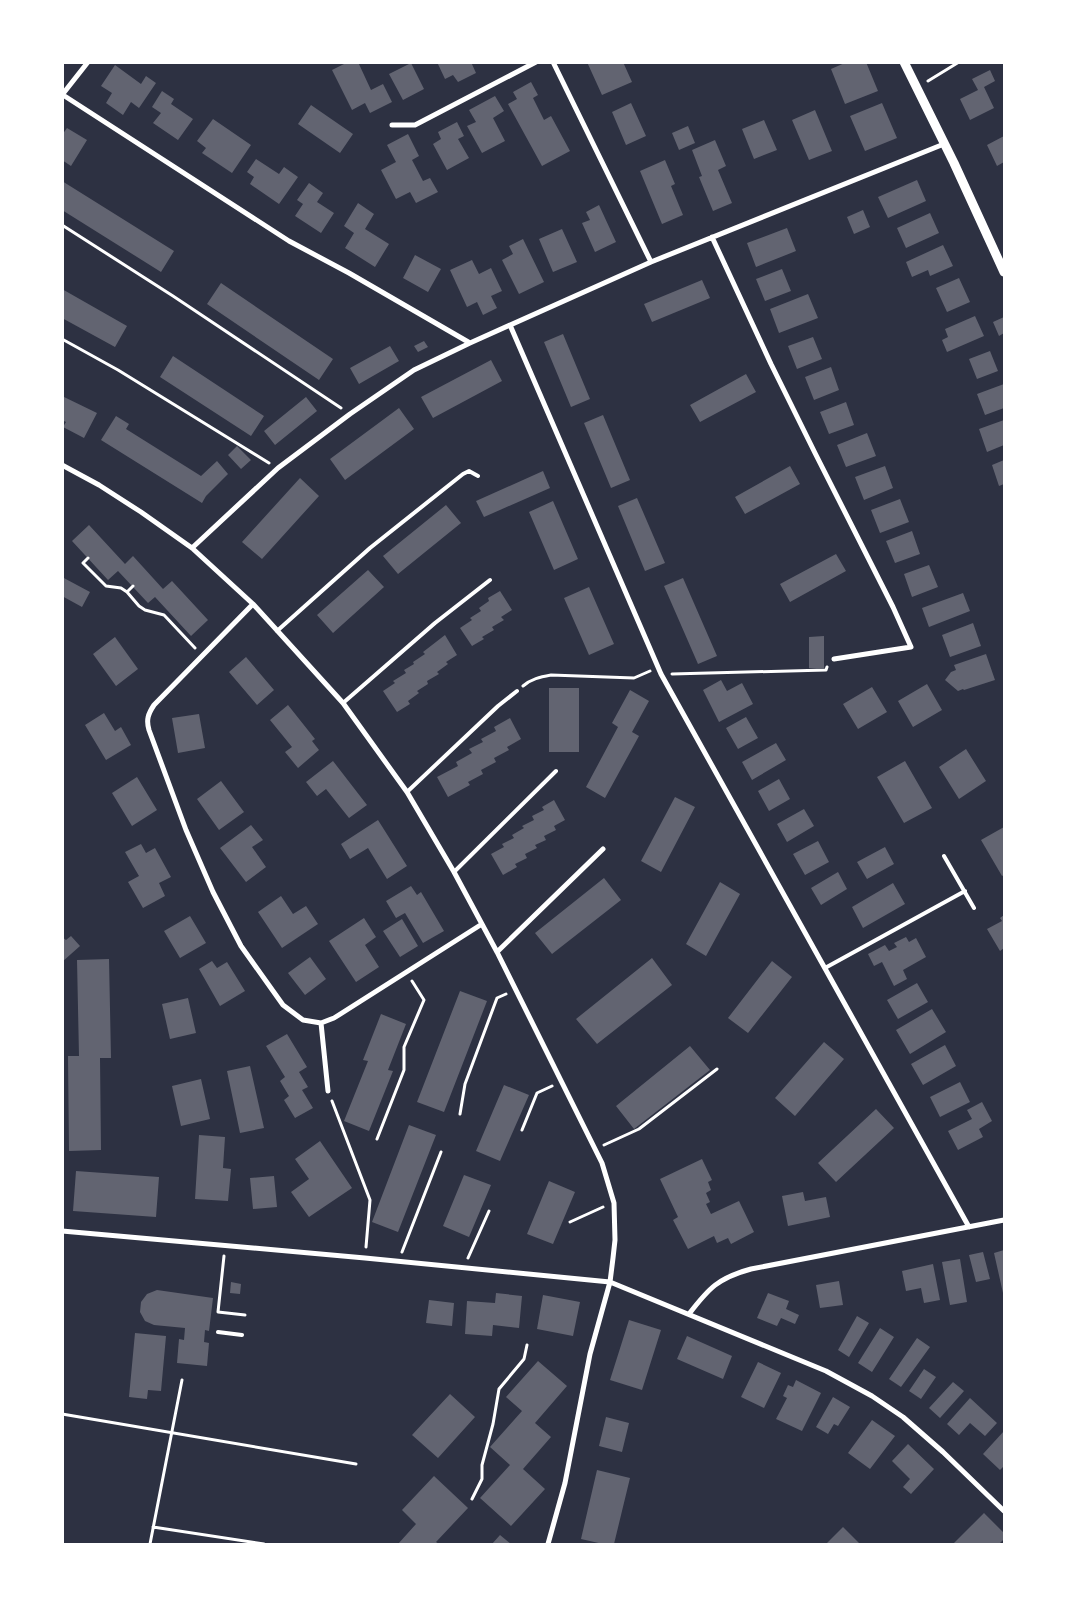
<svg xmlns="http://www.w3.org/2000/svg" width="1067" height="1607" viewBox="0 0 1067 1607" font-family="Raleway,sans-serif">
<rect width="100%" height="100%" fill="#2d3142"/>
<path fill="#626471" d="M348,62H358L371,90L383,84L392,102L370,113L365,103L352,110L332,70Z
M437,62H471L476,73L458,82L453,75L445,79Z
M587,62H623L632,82L602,95Z
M847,62H866L878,91L845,104L831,69Z
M411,63L424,89L403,100L389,74Z
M115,65L141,84L146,76L156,83L139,108L131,102L123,115L106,103L112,93L101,86Z
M990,70L995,81L984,87L994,108L970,120L960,99L978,90L972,79Z
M531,82L538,95L533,98L544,120L551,116L570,151L542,166L508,104L517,99L513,92Z
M162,91L174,99L171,104L193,119L178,140L153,123L161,113L152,107Z
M495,96L504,111L493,118L505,141L482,153L467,126L476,122L469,110Z
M631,103L646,136L626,145L612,112Z
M882,103L897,138L865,151L850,116Z
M311,105L353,134L340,153L298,124Z
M815,110L832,151L809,160L792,120Z
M213,119L251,145L232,173L202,153L206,148L197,141Z
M764,120L777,150L754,159L742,129Z
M457,122L464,136L458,139L469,158L447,170L433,144L441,139L438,132Z
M688,126L695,143L679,150L672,133Z
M67,128L87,140L71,166L62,160V135Z
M408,134L419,156L412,160L423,181L430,178L438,192L416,203L410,192L396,199L381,170L396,162L387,145Z
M1004,136V162L997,166L987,145Z
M715,140L726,166L718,170L732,203L713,211L699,177L702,176L692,150Z
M256,159L279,174L284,167L298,177L279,204L250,184L254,177L247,172Z
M665,160L675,184L671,186L683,215L662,224L640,171Z
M917,180L926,201L888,218L878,197Z
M62,181L174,251L161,272L62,210Z
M309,183L323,193L317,202L334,213L321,233L295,216L303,204L297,200Z
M358,203L374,214L365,229L389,244L375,267L345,248L354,233L344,226Z
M599,205L616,242L595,252L582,223L590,220L586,212Z
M863,210L870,227L854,234L847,217Z
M930,213L939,233L906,248L897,228Z
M787,228L796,251L756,267L747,243Z
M562,229L577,262L553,272L539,239Z
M523,239L544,282L519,294L502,260L513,254L509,246Z
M943,245L953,266L930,276L928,270L912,277L906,262Z
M415,255L441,269L428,292L403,278Z
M472,260L479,274L491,268L502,291L491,296L497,308L483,315L477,302L467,307L450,270Z
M782,269L791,291L765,301L756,279Z
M959,278L970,302L947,312L936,288Z
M702,280L710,298L652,322L644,304Z
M221,283L333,359L319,380L207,304Z
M62,289L127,326L115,347L62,318Z
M808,294L818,318L779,333L770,309Z
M975,316L984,336L947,352L942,340L948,337L945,329Z
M1004,317V333L999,336L993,322Z
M563,334L590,399L571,407L544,342Z
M813,337L822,359L797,369L788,346Z
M424,341L428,347L418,352L414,346Z
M390,346L399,361L359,384L350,368Z
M990,351L998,371L977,379L969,359Z
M173,356L264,416L251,436L160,377Z
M491,360L502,381L433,418L421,397Z
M831,367L839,390L814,400L805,377Z
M746,374L756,392L700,422L690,405Z
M1004,384V408L985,415L977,394Z
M62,396L97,413L84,438L63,427L66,422L62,420Z
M306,397L317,411L275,445L264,431Z
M846,402L854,425L829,434L820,412Z
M399,408L414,429L345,480L330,459Z
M603,415L630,480L611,488L584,423Z
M116,416L129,424L126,429L201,476L217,461L228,474L206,496L202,503L101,440Z
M1004,420V445L987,452L979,429Z
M867,433L876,456L846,467L837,445Z
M237,446L251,460L241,469L228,455Z
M1004,460V484L999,486L992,465Z
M790,466L800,484L745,514L735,497Z
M885,466L893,488L864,500L855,477Z
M543,471L550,488L484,517L476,501Z
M300,478L319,496L262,559L242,542Z
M637,498L665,563L645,571L618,506Z
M900,499L909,522L880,533L871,510Z
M553,501L578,559L554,570L529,512Z
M446,505L461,523L398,574L383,556Z
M89,525L125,564L133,556L163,589L172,581L208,620L191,636L155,597L148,603L118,571L108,580L72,541Z
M912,531L920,554L895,563L886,541Z
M836,554L846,571L790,602L780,584Z
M929,565L938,587L912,597L904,574Z
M368,570L384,587L333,633L317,615Z
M62,577L90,592L82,607L62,596Z
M683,578L717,656L698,664L664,586Z
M589,587L614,644L589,655L564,598Z
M500,591L512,610L501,617L504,620L492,627L494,630L482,637L484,639L472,646L460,628L472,620L470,618L481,611L479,608L489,601L488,598Z
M963,593L970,611L929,627L922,608Z
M973,623L981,646L950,657L942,635Z
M445,635L457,655L446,662L448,664L437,672L439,674L427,681L428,684L417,691L419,693L408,701L410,704L397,712L383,691L395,683L393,681L406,673L404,670L414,664L413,662L425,654L423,652Z
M824,636V668H809V637Z
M115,637L138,669L116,686L93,654Z
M986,654L995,680L964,690L963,689L958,691L945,680L951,672L956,670L954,665Z
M246,657L274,690L257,705L229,672Z
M721,680L727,691L742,683L753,704L719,722L703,690Z
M927,684L942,710L913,727L898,701Z
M872,687L887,712L858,729L843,704Z
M549,688H579V752H549Z
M630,690L649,701L632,732L639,736L605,798L586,787L618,727L612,723Z
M288,705L315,739L312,741L319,750L298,768L285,752L292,747L270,720Z
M104,713L115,731L121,727L131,745L106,760L85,725Z
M199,714L205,748L178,753L172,718Z
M746,717L758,738L738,749L726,728Z
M510,718L521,739L507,747L509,750L494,758L496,762L481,770L483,774L468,782L470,785L448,797L437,777L458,766L456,762L472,753L469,749L483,742L481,739L496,731L494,727Z
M776,743L786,760L752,780L742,762Z
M966,749L986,781L959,799L939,767Z
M333,761L367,805L349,818L326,789L317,796L306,782Z
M905,761L932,808L904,823L877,777Z
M137,777L157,810L132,826L112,793Z
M779,779L790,799L769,811L758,791Z
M221,781L244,812L219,830L197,799Z
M675,797L695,807L661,872L641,861Z
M554,800L565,820L554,826L556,830L544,836L546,840L535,845L537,848L525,854L527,858L515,864L517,867L503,875L491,854L504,847L502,844L514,838L512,835L524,828L522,826L534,820L532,816L544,810L542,807Z
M804,809L814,826L787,842L777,824Z
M378,820L407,866L387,879L368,848L350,859L341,844Z
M251,825L263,840L252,847L266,867L246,882L220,848Z
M1004,827V875L1002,876L981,840Z
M818,841L829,862L805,875L793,854Z
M141,844L146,853L155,848L171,877L159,883L165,896L143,908L128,882L139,876L125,852Z
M885,847L894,864L867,879L857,862Z
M838,872L847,889L821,905L811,888Z
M604,878L621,900L552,954L535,933Z
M720,882L740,894L706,956L686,944Z
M893,883L905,904L863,928L852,907Z
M411,886L417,895L421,892L444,931L423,943L405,913L396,918L386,901Z
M281,896L293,914L306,906L318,924L282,948L258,912Z
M1004,915V948L1000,951L987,929L1002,921L1000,918Z
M190,916L206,943L180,958L164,931Z
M364,918L376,937L365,945L379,967L356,982L329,941Z
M402,919L418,946L400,957L383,931Z
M71,936L80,946L62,962V937L66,940Z
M906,937L909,942L916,938L926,957L903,970L907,979L894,986L882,962L874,966L868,954L885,945L889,951L897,947L894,943Z
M310,957L326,979L305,995L288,973Z
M652,958L672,985L597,1044L576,1019Z
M109,959L111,1058H100L101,1150L69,1151L68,1056H79L77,960Z
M212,961L217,968L227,962L245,991L220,1006L199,969Z
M772,961L792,977L748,1033L728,1018Z
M917,983L928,1002L898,1019L887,1000Z
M460,991L487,1001L444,1112L417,1102Z
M188,998L196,1033L170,1039L162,1004Z
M932,1009L946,1032L910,1054L896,1030Z
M381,1014L406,1024L388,1070L393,1071L369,1131L344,1121L368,1061L363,1060Z
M287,1034L307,1067L299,1072L308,1087L302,1090L313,1108L295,1118L284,1100L289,1096L280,1081L285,1077L266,1046Z
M824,1042L844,1059L795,1116L775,1098Z
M945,1045L956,1066L923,1085L911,1064Z
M690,1046L710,1070L634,1129L616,1106Z
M250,1066L264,1128L240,1133L227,1071Z
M201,1079L210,1119L181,1126L172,1086Z
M960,1082L970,1102L940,1117L930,1097Z
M504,1085L529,1095L500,1161L476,1151Z
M982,1102L992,1121L979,1129L983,1137L958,1150L948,1131L972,1119L967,1110Z
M876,1109L894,1128L836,1182L818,1163Z
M409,1125L436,1135L398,1232L372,1222Z
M199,1135L225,1137L223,1168L231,1169L228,1201L195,1199Z
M320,1141L352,1188L309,1217L291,1192L309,1179L295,1159Z
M702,1159L712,1180L708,1182L711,1190L706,1193L710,1202L706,1204L711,1214L739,1201L754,1232L731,1244L728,1238L717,1243L714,1236L688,1249L673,1220L678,1217L660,1179Z
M76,1171L159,1177L156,1217L73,1211Z
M464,1175L491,1185L469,1237L443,1226Z
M274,1176L277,1207L253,1209L250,1178Z
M549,1181L575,1192L553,1244L527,1234Z
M803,1192L805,1201L826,1197L830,1217L788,1226L782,1196Z
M1004,1250V1293H1003L994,1253Z
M983,1252L990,1279L976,1282L969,1255Z
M960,1259L967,1302L950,1305L942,1262Z
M933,1264L940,1300L924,1303L921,1288L906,1291L902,1271Z
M839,1281L843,1305L820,1308L816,1285Z
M231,1282L241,1284L240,1294L230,1293Z
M157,1290L213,1298L209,1331L205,1330L204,1342L209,1343L207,1366L177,1363L179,1339L184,1340L185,1328L154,1325L145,1321L140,1312L141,1302L147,1294Z
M496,1293L522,1296L519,1328L493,1325L492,1336L465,1334L467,1301L495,1303Z
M768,1293L789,1301L786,1309L799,1315L795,1324L781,1318L777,1326L757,1318Z
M543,1295L580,1302L573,1336L537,1329Z
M429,1300L454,1303L452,1326L426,1323Z
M857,1316L869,1323L849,1357L838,1350Z
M629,1320L661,1330L642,1390L610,1380Z
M880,1328L894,1337L872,1372L858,1363Z
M135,1333L166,1336L161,1391L148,1390L147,1399L129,1397Z
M687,1336L732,1356L723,1379L677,1359Z
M917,1338L930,1347L901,1387L889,1379Z
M538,1361L567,1386L535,1423L551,1437L523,1469L545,1489L511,1526L480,1498L510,1465L490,1447L522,1411L506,1397Z
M758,1362L781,1373L764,1408L741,1397Z
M924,1369L936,1377L921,1399L909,1391Z
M796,1380L821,1393L802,1431L776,1419L787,1398L783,1396L788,1385L793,1387Z
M953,1382L964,1391L940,1418L929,1408Z
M450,1394L475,1417L438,1458L412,1435Z
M833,1397L850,1407L838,1426L834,1424L828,1434L816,1427Z
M970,1398L997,1423L985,1436L970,1423L959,1435L947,1424Z
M606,1417L629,1423L622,1452L599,1446Z
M872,1420L895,1436L870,1469L848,1453Z
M1004,1431V1466L1000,1470L983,1454Z
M908,1444L934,1469L911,1494L903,1487L910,1479L892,1461Z
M597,1470L630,1478L614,1544H603L581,1539Z
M434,1476L468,1508L436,1542L439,1544H398L416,1524L402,1510Z
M984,1513L1004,1533V1539L999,1544H953Z
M843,1527L860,1544H826Z
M500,1535L511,1544H492Z"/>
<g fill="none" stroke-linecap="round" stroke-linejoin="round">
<path stroke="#fff" stroke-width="3" d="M928,81L959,62
M62,225L173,296L341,408
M62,339L118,370L269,463
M88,558L83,563L106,586L121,588L127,592L139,606L145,610L164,615L195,648
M127,592L133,586
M672,674L826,670L827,667
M523,686C531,679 540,677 551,675L634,678L650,671
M332,1101L370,1200L366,1247
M460,1114L465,1084L497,998L506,994
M522,1130L537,1093L552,1086
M377,1139L404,1070V1047L424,1000L412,981
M604,1145L639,1129L717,1069
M570,1222L603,1207
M402,1252L441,1152
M224,1256L218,1312L245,1315
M468,1258L489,1211
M62,1414L356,1464
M472,1499L482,1479V1465L493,1424L499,1389L524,1359L527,1345
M153,1527L264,1544
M150,1544L182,1380"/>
<path stroke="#fff" stroke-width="4" d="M277,631L370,548L463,474L469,471L478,476
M343,703L435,623L490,580
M407,792L498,706L517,691
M944,856L974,908
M454,872L556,771
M825,968L965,891
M218,1332L242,1335"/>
<path stroke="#fff" stroke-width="5" d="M553,62L651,262
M62,95L88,62
M63,95L289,241L349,273L470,343
M392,125H415L536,62
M712,237L771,364L815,453L893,607L911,647L834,659
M510,325L661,674L969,1227
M62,465L99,485L141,512L192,548L253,604L343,703L407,792L454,872L497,952L602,1163L614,1203L615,1240L613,1258L610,1282L590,1354L565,1483L548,1544
M192,548L278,468L350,414L414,370L470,343L651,262L944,144
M253,604L154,705C148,714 146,720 149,730L186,830L213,892L241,946L283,1005L303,1020L321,1023L334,1018L482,924
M497,952L603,849
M321,1023L328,1091
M62,1231L365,1258L610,1282L826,1371L872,1396L903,1417L943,1452L1004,1511
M689,1314C709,1288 718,1278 751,1269L1004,1220"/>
<path stroke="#fff" stroke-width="9" d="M904,62L954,163L1004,272"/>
</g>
<rect width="1067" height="1607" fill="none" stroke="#ffffff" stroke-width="128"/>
</svg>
